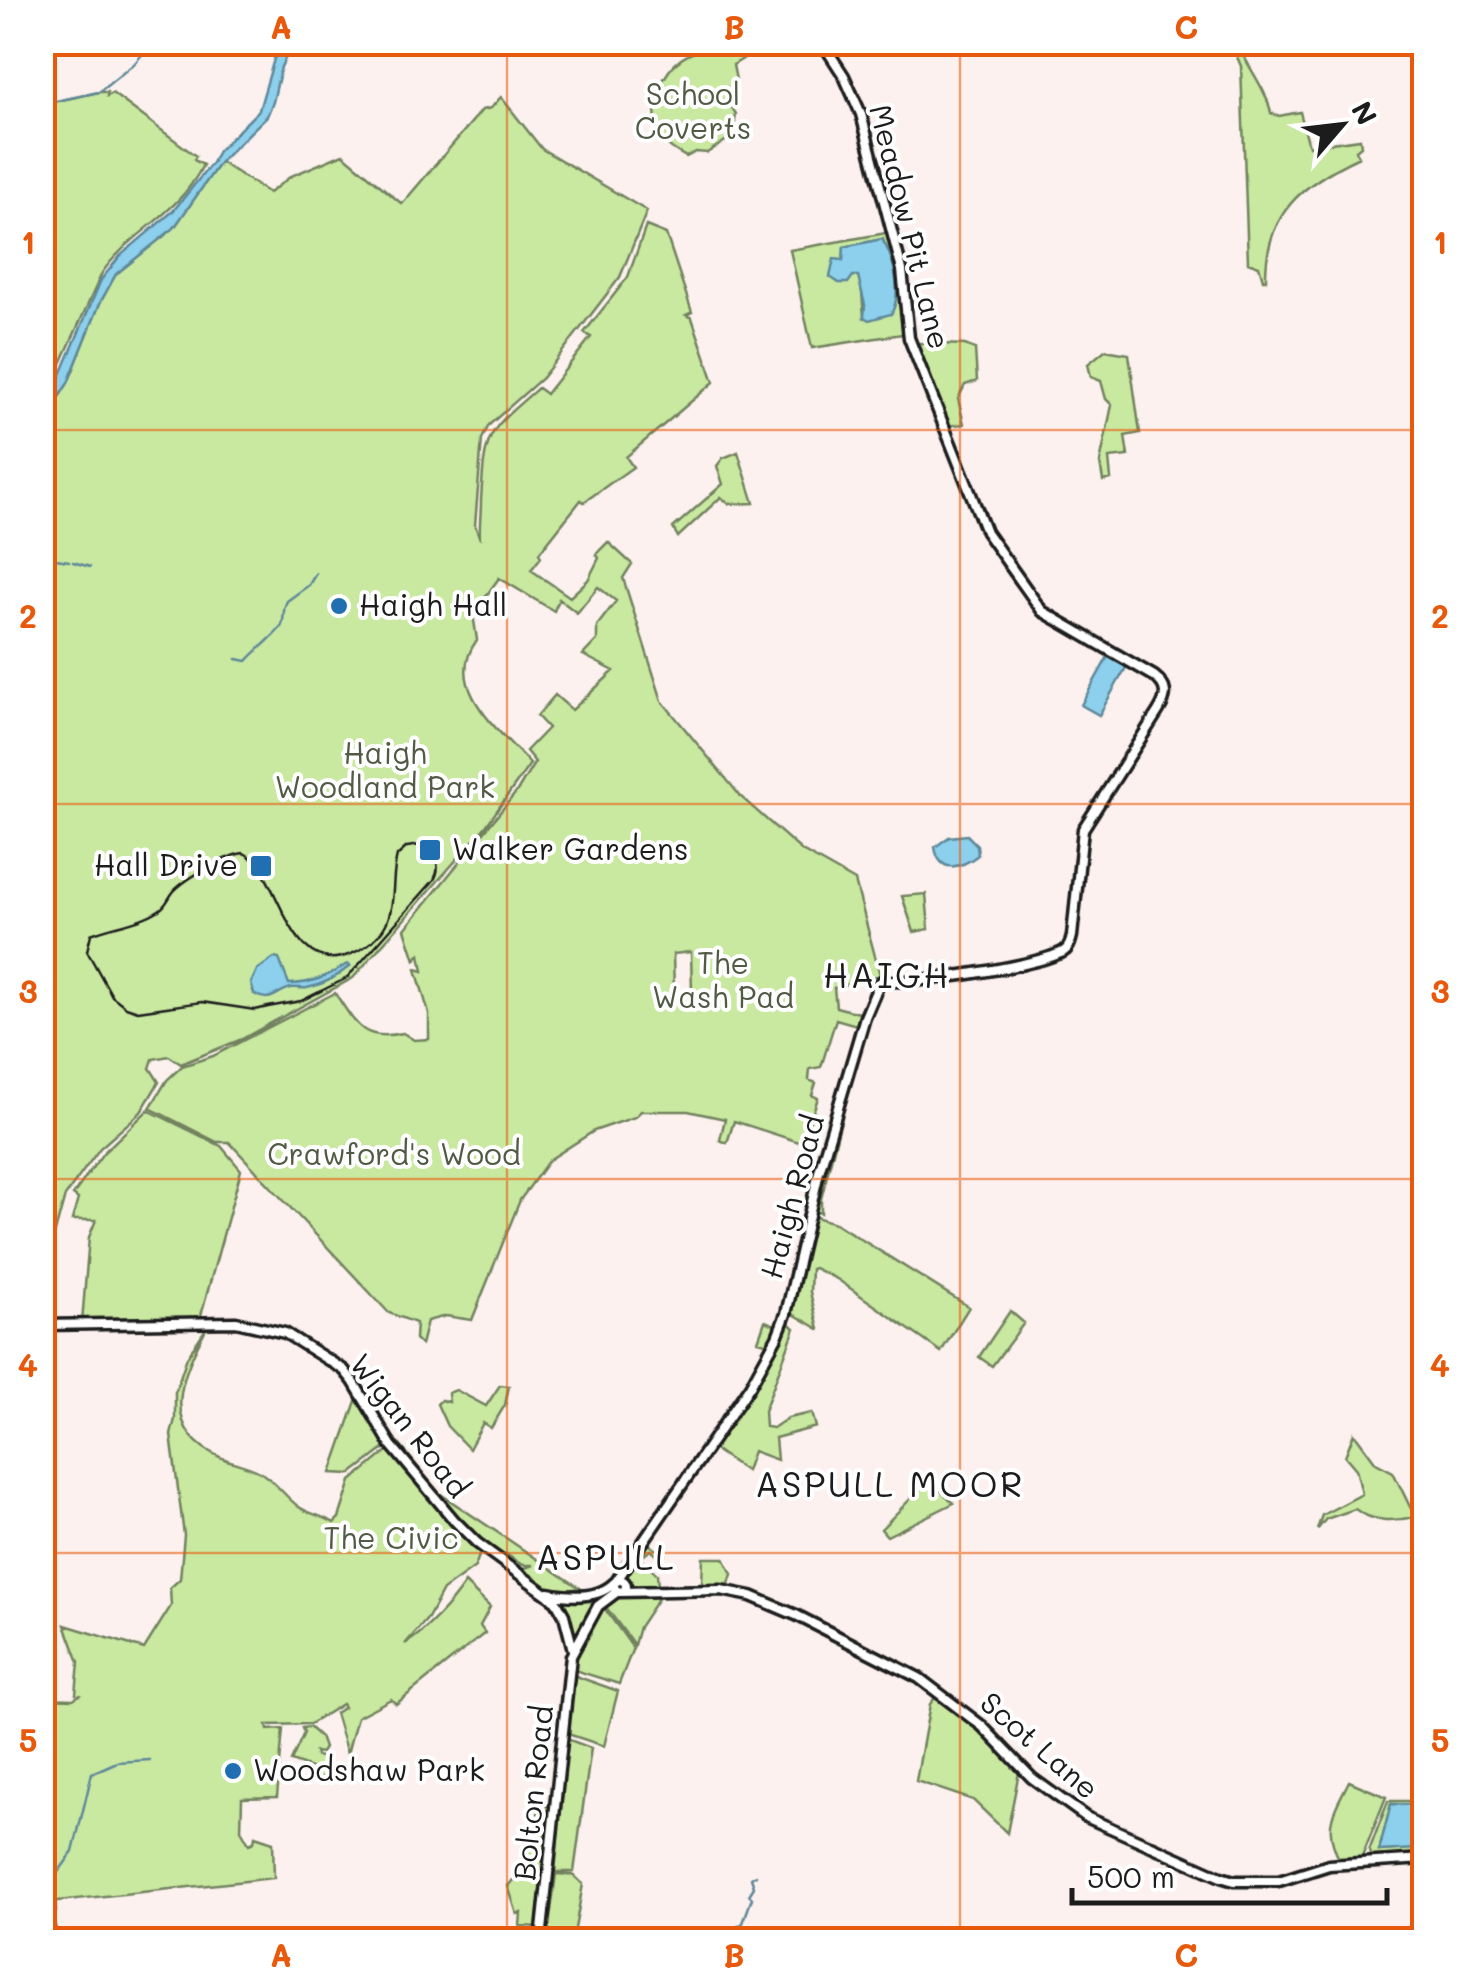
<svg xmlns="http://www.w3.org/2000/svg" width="1467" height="1983" viewBox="0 0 1467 1983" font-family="Mali,sans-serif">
<rect width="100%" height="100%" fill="#fcf1ee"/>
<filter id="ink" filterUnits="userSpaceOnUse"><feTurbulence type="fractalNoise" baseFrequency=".01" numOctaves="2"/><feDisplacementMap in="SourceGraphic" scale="20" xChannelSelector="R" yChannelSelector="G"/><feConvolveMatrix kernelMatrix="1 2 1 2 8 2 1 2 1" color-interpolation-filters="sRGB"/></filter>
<g filter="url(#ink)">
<path fill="#c9e9a1" stroke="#72825e" stroke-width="2.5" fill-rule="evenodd" d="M736,42L784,43L754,52L733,65L736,80C724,93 727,101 736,114L733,136L707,153L696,152L686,157C679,153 671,149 666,143C636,107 673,36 721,53Z
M1238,44C1248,68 1266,88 1271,113L1279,116L1300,112L1309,146L1360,139L1361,146L1356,150L1359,157C1303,183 1265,213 1266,280H1263L1259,266L1248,262L1241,66L1234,50Z
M99,92H107V96L112,93L196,156L194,160L203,165C177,217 131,231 102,273L43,403V104Z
M501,97L542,149L647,211L620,277L542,378L489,425L482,439L475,525L480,539C479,526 481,513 481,501C485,432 486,433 538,388L546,394L591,337L584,333L628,277L646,226L666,234L692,312L686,315L692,318L714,382L626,457L633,467L584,502L581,500L539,553L541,557L531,570L570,597L588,580L599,558L596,554L608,542L632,564L623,578L662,701L741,797L802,851L855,881L880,975L834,988L836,1007L863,1014L860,1026L836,1019L821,1067L810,1069L809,1080L816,1083L812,1095L818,1098L802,1143L734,1121L727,1143L720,1140L725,1119L688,1111H641L635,1117L594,1131L549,1160L520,1200L472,1320L446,1316L427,1321L421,1345L415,1339L416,1323L389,1313L229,1142H217L150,1108L167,1080L182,1066L213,1056L335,993C356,1024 362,1042 403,1033L414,1040L429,1039V1014L416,969L423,971L420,954L415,960L405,929L518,790L535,762L526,751L548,728L537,716L555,695L572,710L614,671L583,655L597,640V626L616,601L598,587L577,613L559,599L554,611L499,578L473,614L477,640C442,687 500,730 530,764L486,826L353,978L242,1039L181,1064L169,1056L153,1059L150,1068L159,1082L141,1112L100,1148L65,1196L49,1254L46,1300L43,1299V422L68,383L100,303L116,274L174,228L220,162L269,193L291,176L343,154L402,204L482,110L491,108ZM691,952L692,992L674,993L673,954Z
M892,232L909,333L812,348L790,250ZM883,239L897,292L864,317L861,280C850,269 843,265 844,247Z
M916,343L965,345L975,349L977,381L965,385L958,399L964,424L947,426Z
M1105,350L1129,354L1140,433L1125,436L1128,456L1109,458L1111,479L1103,481L1100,463L1112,405L1106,399L1101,381L1091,377L1088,364Z
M738,452L754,503L729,504L721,497L678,537L673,528L723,484L717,466L723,458Z
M926,894L929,929L914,932L902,896Z
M852,1078L821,1199V1213L812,1211Z
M148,1110L221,1146L241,1170L200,1319L82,1323L89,1237L96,1220H72L78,1199L73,1195L103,1153Z
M812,1216L835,1223L969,1307L941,1352L837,1279L814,1268L811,1269L810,1292L819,1329L790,1312Z
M1010,1311L1024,1323L992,1366L979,1357Z
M765,1321L780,1327L786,1322L795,1328L764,1411L765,1427L773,1428L788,1418L812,1413L816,1427L775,1438L777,1460L753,1451L746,1471L709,1446L773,1345L758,1341Z
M207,1327C182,1374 156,1430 222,1458C234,1463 246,1465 258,1471C275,1480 284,1496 299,1507C309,1514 323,1516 334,1523L339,1518L351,1481L390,1449L435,1506L481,1550L475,1567L443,1590L428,1618L405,1644C426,1631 450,1605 465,1583L490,1607L480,1626L485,1633L396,1704L391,1699L357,1717L347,1754L335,1713L344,1707L342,1704L310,1724L267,1725L268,1730L283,1729L277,1797L242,1798L241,1830L249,1844L254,1842L255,1836L273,1842L274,1878L48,1902L56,1929L43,1933V1698L73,1699L80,1695L76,1694L79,1662L65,1625L144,1649L171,1606L170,1588L180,1579L184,1535L171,1435L175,1419V1392L187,1357Z
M500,1385L509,1386L505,1405L491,1428L483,1423L469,1449L447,1426L437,1404L441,1400L449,1402L448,1393L456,1390L486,1406Z
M357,1398L388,1446L351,1474L331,1473Z
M1354,1433L1376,1463L1393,1472L1415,1517C1393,1521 1373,1523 1355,1509L1326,1519L1317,1530L1322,1515L1362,1494L1356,1469L1345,1456Z
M391,1434L439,1493L580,1588C545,1595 535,1581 508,1562L523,1569L533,1565H522L506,1554L503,1559L447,1507L389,1438Z
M929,1480L954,1503L887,1536L881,1529Z
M646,1542L664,1555L659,1557L651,1550L640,1558L657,1574L658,1587L637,1589L628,1583L626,1572Z
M703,1558H724L732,1574L728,1587L702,1584Z
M657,1593L659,1597L639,1627L634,1645L603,1603L616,1596Z
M595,1596L598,1603L579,1634H572L562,1599Z
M602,1605L633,1648L619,1684L571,1669L575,1652Z
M570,1674L618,1691L604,1746L568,1734Z
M939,1693L984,1728L1020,1767L1007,1833L973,1800L916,1781L930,1704Z
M309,1727L320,1737L324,1748L321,1753L315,1752L316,1756L328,1759L326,1775L319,1780L311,1768L291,1761L304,1733L302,1728Z
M567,1739L591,1748L574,1872H555Z
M1349,1781L1386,1797L1362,1857L1340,1861C1322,1826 1333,1813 1349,1781Z
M1388,1801H1424V1805L1391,1804L1379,1851L1418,1848L1424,1832L1422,1854L1371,1858L1369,1851Z
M539,1805L553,1807L539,1927L520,1926L521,1913L517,1914L508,1886L526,1864L529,1839L536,1834Z
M556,1874L573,1875L583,1884L573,1940H547Z"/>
<path fill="#8cd0ed" stroke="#5f8899" stroke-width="2.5" d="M282,43H293L281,67L273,102L267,116L220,162L174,228L116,274L100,303L68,383L43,422V407L54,391L101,280L120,256L173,211L212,163L218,151L259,110L274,59Z
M882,239C894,258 903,294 891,314L869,320L864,317L865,305L858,276H853L848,283H839L830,277L834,259L843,260L844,247Z
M1109,655L1128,664L1099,715L1081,705Z
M967,835L977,845L978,855C960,869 939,874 935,847L949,837Z
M274,958L279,959L289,984C312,984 328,976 347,964L350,966C338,976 323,985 307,988C302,989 296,987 291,988C275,992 272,1004 254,994L251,983L257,970Z
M1391,1804L1424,1805V1832L1418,1849L1379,1851Z"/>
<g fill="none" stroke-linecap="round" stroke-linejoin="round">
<path stroke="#5f8899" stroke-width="2.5" d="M42,104L99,92L134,64L153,42
M42,557L69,561
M73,562L90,567
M237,659L247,661C255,651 279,633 282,625C285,616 282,610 287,601L309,585L316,573
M42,1930L56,1912L54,1878L73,1852L92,1773L117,1762L150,1760
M725,1935L743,1923L752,1898L749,1895L754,1887L751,1878L756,1875"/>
<g stroke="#1c1c1c" stroke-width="15">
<path id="secondary" d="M42,1325L236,1322L285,1333L344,1370L353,1381L391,1445L454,1520L477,1543L556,1601L564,1615L573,1650
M617,1580L750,1386L777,1337L786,1314L819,1172L865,1017L879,984L883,980C910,986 1031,966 1058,954C1068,951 1070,945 1072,936L1083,829L1159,710C1168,695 1167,686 1154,676L1042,611L986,532L909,338L902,270L861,114L844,76L822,42
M614 1586a6 6 0 1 1 12 0a6 6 0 1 1-12 0Z
M620,1592L721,1590L751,1596L796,1615L919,1678L982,1726L1032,1778L1086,1817L1221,1877L1234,1881H1279L1329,1865L1424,1859
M549,1593C570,1597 598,1599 614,1583
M541,1940L571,1656L598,1606L618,1591"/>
</g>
<use href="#secondary" stroke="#fff" stroke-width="8"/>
<path stroke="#1c1c1c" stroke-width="2.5" d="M420,845C436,850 442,866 434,880L347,978L301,1001L268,1007L255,1010L202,1002L138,1011L126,1007L112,996L87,951L91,934C113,925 139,923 159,910C167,905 168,898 174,891C185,879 228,854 244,853C281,871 287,981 351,954C365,948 379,938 386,924C396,903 391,878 397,856L407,847Z"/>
</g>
</g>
<path fill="none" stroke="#e8590c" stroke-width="2.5" stroke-opacity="0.55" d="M507,42V1940M960,42V1940M42,430H1424M42,804H1424M42,1179H1424M42,1553H1424"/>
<g fill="#1f6fb2" stroke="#fff" stroke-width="4">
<circle cx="339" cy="606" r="10"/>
<rect x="418" y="838" width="24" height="24" rx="5"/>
<rect x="249" y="854" width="24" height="24" rx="5"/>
<circle cx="233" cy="1771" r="10"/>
</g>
<g text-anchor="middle" stroke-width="8" stroke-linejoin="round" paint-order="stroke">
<g font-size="30" fill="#505a44" stroke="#fff">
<text x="693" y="105">School<tspan x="693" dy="34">Coverts</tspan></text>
<text x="385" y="764">Haigh<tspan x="385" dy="34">Woodland Park</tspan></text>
<text x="723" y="974">The<tspan x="723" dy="34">Wash Pad</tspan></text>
<text x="394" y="1165">Crawford's Wood</text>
<text x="391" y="1549">The Civic</text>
</g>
<g font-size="30" fill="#1c1c1c" stroke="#fff">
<text transform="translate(909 227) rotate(76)" y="10">Meadow Pit Lane</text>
<text transform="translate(793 1197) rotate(-75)" y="10">Haigh Road</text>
<text transform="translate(409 1426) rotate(52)" y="10">Wigan Road</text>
<text transform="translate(1039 1746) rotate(41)" y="10">Scot Lane</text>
<text transform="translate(534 1793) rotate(-84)" y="10">Bolton Road</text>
</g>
<g font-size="30" fill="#1c1c1c" stroke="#fff" text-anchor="start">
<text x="359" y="616">Haigh Hall</text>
<text x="452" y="860">Walker Gardens</text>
<text x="238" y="876" text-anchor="end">Hall Drive</text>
<text x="253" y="1781">Woodshaw Park</text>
</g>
<g font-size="35" letter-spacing="2.5" fill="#1c1c1c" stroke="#fff">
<text x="887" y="988">HAIGH</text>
<text x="890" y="1497">ASPULL MOOR</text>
<text x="606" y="1570">ASPULL</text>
</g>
</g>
<rect width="1467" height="1983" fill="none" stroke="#fff" stroke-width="110"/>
<g transform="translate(1342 125) rotate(62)" stroke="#ffffff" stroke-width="8" paint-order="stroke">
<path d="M0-8L18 38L0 25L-18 38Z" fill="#1c1c1c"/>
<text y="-15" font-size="28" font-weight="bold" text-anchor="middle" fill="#1c1c1c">N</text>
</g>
<path d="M1072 1888v15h315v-15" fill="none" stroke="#1c1c1c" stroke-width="5"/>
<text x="1087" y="1888" font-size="30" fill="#1c1c1c" stroke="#ffffff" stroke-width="8" paint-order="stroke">500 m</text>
<rect x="55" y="55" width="1357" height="1873" fill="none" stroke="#e8590c" stroke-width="4"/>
<g font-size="32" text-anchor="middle" font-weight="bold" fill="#e8590c">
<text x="281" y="39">A</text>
<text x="734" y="39">B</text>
<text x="1186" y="39">C</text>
<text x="28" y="254">1</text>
<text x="1440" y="254">1</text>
<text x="28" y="628">2</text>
<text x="1440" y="628">2</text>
<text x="28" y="1003">3</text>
<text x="1440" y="1003">3</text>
<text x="28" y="1377">4</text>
<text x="1440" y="1377">4</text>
<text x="28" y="1752">5</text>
<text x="1440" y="1752">5</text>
<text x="281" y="1967">A</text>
<text x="734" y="1967">B</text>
<text x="1186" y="1967">C</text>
</g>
</svg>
